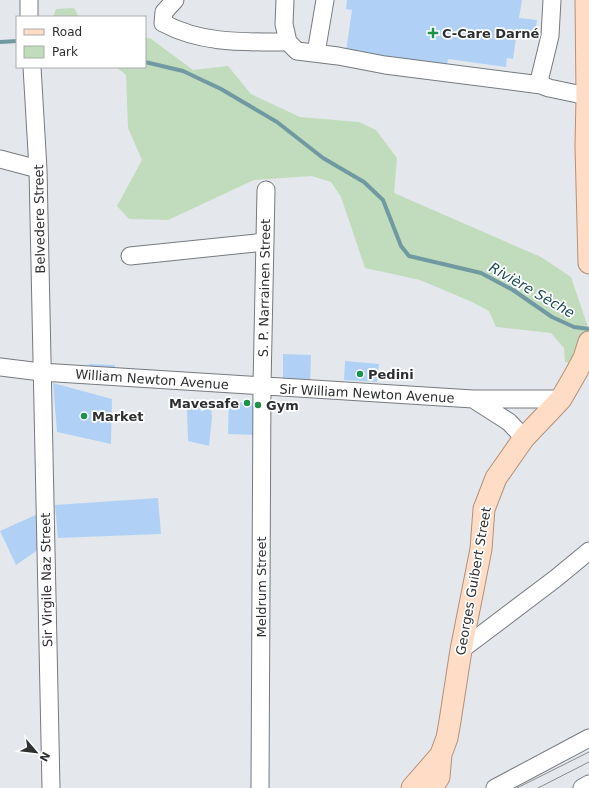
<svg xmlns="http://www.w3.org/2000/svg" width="589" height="788" viewBox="0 0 589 788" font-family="'DejaVu Sans',sans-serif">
<rect width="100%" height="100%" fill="#e4e8ec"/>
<path fill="#c1dbbd" d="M74,8L79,17H53L56,9Z
M145,38H150L193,70L228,66L251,94L300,117L359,122L376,130L397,158L394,193L541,257L571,277L589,330L584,358L577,364L565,362L564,348L551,333L496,327L489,311L472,302L420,280L365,268L341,197L331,182L312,176L254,180L168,220L129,219L117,206L142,160L128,128L126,75L116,67H145Z"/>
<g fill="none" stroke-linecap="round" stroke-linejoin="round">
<path stroke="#7099a2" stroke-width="4" d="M0,42L17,41
M145,62L183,71L221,89L277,122L323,158L364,182L383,200L401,246L409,256L481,273L513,290L552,317L574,327L589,329"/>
</g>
<path fill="#b0d1f5" d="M347,0H522L519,18L537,20L535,34L517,32L513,59L507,58L506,67L448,59L447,65L346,51L352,10L346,9Z
M283,354L311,355L310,384L283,383Z
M345,361L379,364L377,382L344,380Z
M89,364L115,365V373L88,372Z
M53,383L112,399L111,444L57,432Z
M229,402L253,403L257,435L228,434Z
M200,404L201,412L211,406L212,417L209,446L188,441L187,410Z
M158,498L161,534L58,538L55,505Z
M40,513L42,547L16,565L0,531Z"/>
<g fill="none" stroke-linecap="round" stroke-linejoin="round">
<g stroke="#767a7e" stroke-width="19">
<path id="minor" d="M29,0V17
M175,0L164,12L163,23C202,44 244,42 288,42
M285,0L284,24L288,42L297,51L338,56L385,65L541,85L549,88L587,96
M316,53L325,0
M32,67L38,169L51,788
M541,85L540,77L550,36L552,0
M0,159L38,169
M130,256L265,242
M0,367L41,372L473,399H561
M473,399L509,422L524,438
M461,650L555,579L589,551
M260,788L262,386L266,190
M495,788L589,738
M582,788L589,784"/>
</g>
<g stroke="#b59078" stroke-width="23">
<path id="major" d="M586,0L587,96L586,146L589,263
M412,788L438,758
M432,788L439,777L441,754L447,738L450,721L461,650L481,549L484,509L496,478L524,438L561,399L576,373L584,358L589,342"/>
</g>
<use href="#minor" stroke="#fff" stroke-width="17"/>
<use href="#major" stroke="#fedcc5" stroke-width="21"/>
<path stroke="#888b8d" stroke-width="1" d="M517,788L589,752
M538,788L589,762"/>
</g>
<g fill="#1d924d" stroke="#fff" stroke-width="1.5">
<path d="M431 27h4v4h4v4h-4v4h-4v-4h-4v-4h4z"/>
<circle cx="360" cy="374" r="4"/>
<circle cx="247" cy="403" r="4"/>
<circle cx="258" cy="405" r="4"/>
<circle cx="84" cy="416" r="4"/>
</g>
<g text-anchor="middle" stroke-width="3.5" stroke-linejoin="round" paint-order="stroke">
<g font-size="13" font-weight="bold" fill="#2d2f30" stroke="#fff" text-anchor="start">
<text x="442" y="38">C-Care Darné</text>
<text x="368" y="379">Pedini</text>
<text x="239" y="408" text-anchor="end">Mavesafe</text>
<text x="266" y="410">Gym</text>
<text x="92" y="421">Market</text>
</g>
<g font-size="13" fill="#2d2f30" stroke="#fff">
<text transform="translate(39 219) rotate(-91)" y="5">Belvedere Street</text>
<text transform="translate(264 288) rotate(-89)" y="5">S. P. Narrainen Street</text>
<text transform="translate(152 379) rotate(4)" y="5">William Newton Avenue</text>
<text transform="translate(367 393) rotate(3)" y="5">Sir William Newton Avenue</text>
<text transform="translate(46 580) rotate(-91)" y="5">Sir Virgile Naz Street</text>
<text transform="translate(473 581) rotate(-80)" y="5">Georges Guibert Street</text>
<text transform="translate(261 587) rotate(-90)" y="5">Meldrum Street</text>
</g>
<g font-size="14" font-style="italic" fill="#1a4c56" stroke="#fff">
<text transform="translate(532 290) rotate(30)" y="5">Rivière Sèche</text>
</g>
</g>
<rect x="16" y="16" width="130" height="52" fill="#ffffff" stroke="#abacac"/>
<rect x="24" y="29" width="20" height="6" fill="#fedcc5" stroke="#abacac"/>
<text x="52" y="36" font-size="12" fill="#2d2f30">Road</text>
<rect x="24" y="46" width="20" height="12" fill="#c1dbbd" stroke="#abacac"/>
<text x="52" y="56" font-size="12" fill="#2d2f30">Park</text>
<g transform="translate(36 752) rotate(118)" stroke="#ffffff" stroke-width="3" paint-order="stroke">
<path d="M0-3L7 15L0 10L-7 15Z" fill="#2d2f30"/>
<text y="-6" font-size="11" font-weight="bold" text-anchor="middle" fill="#2d2f30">N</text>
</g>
</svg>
